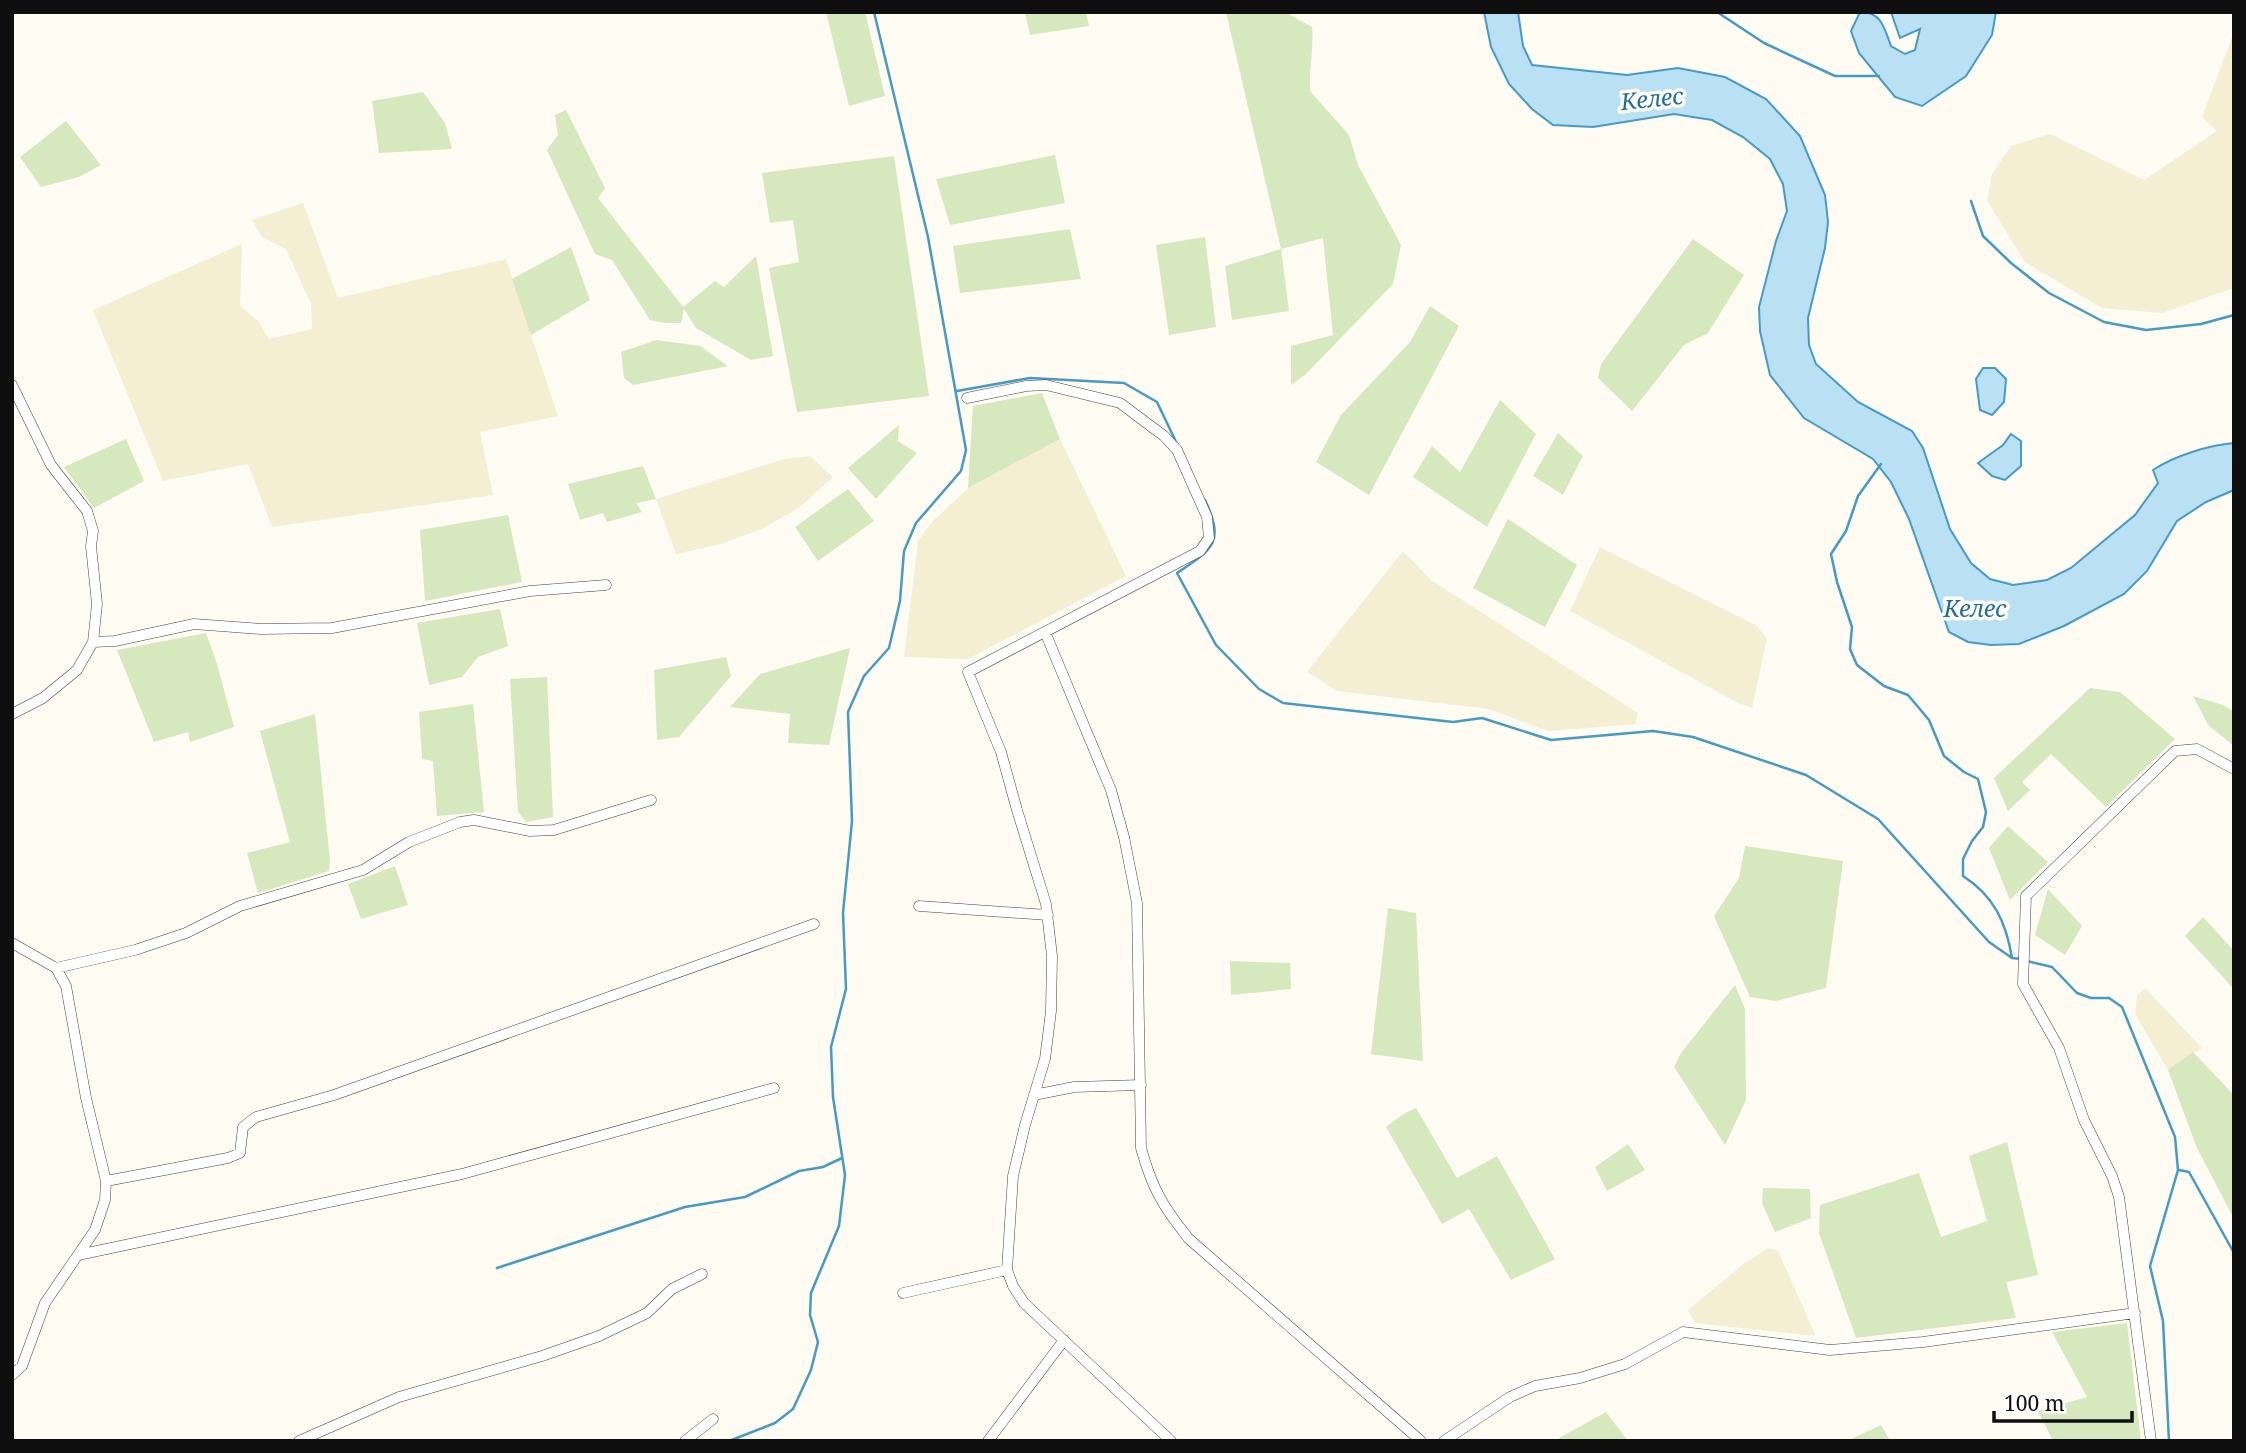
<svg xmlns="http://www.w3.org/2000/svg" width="2246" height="1453" viewBox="0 0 2246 1453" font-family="'Noto Serif',serif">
<rect width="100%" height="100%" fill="#fefbf3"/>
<path fill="#f4efd3" d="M2234,32V288L2162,313L2102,308L2025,262L1987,201L1992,174L2011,146L2050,134L2144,180L2217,131L2202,117Z
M303,203L338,298L506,259L558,416L480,432L493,495L272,527L248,464L163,481L93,310L242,244L240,306L258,321L269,339L312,329L311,304L286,249L262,237L252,220Z
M1060,439L1126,576L968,659L904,657L918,541L931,523L968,488Z
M810,456L833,477L800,507L766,527L721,544L676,554L656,499L784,459Z
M1600,547L1756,625L1767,639L1752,708L1738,703L1570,611Z
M1403,551L1431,580L1638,713L1635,724L1548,731L1489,709L1337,691L1307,672Z
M2145,988L2202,1048L2168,1070L2135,1014L2137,996Z
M1768,1248L1778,1251L1816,1336L1695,1323L1688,1310L1746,1262Z"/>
<path fill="#d6e8bd" d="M826,12H865L885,96L849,106Z
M1025,12H1086L1089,26L1030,35Z
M1226,12H1285L1312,27C1314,48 1309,69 1310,91L1349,135L1358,165L1401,245L1393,284L1306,374L1291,385V346L1333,335L1323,238L1281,249L1289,311L1232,320L1225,266L1281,249Z
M423,92L445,123L452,149L379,153L372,101Z
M566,110L605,188L598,198L683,307L715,281L724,287L756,256L773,356L751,360L696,328L684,309L681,323H666L650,320L612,260L595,254L547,150L558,135L555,115Z
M66,121L101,165L79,177L41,187L20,157Z
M1055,155L1065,203L950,225L936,179Z
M894,156L929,396L797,412L769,268L799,262L793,220L770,223L762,173Z
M1070,229L1081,279L960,293L953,246Z
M1205,237L1216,327L1169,335L1156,245Z
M1693,239L1744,275L1708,333L1684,345L1632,411L1598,378L1601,364Z
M571,247L590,300L531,335L512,279Z
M1430,306L1459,326L1369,495L1316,462L1341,415L1410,342Z
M656,340L700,346L728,366L633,385L624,378L621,352Z
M1042,393L1060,439L968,488L973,406Z
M1500,400L1536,434L1487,527L1413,477L1432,446L1460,472Z
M899,425L898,441L917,453L876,499L848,468Z
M1558,433L1583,456L1563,495L1533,476Z
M126,439L144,481L94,508L64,467Z
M643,466L656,499L636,503L642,512L607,522L603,513L580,520L568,484Z
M848,489L874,521L818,561L795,527Z
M508,515L522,582L425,601L420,530Z
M1508,519L1577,565L1545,627L1473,588Z
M500,609L508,646L478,657L462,677L429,685L417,623Z
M206,633L217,664L234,727L190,742L188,732L154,742L117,650Z
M850,648L829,745L788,743L790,714L730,707L760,674Z
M726,657L731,676L679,737L657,740L654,670Z
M547,677L553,817L526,822L518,812L510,679Z
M2090,688L2120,692L2175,739L2106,807L2051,754L2022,782L2030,790L2008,811L1994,778Z
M2193,696L2223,705L2234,712V746L2208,725Z
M473,704L484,812L437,816L433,761L422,759L419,712Z
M315,714L330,861L329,871L258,893L247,853L290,842L260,731Z
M2008,826L2048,862L2010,900L1989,848Z
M1745,846L1843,861L1826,988L1776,1001L1750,997L1714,916L1739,878Z
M395,866L408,905L361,919L348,884Z
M2048,889L2082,926L2065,955L2035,935Z
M1388,908L1416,913L1423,1061L1371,1054Z
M2203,917L2234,951V989L2185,936Z
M1230,961L1290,963L1291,989L1231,995Z
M1735,985L1745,1009L1746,1100L1725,1145L1674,1067L1681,1053Z
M2193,1052L2234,1095V1219L2197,1148L2168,1070Z
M1416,1108L1457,1178L1497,1156L1555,1259L1511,1280L1469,1209L1442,1224L1386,1127L1405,1113Z
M2007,1142L2038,1275L2006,1282L2016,1318L1856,1338L1819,1233L1820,1205L1919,1173L1941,1237L1987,1221L1969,1156Z
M1628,1144L1645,1170L1607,1191L1595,1167Z
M1763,1188L1810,1189L1811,1218L1775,1232L1762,1203Z
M2127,1323L2141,1441H2053L2038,1411L2087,1397L2052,1332Z
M1606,1412L1628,1441H1561L1559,1438Z
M1881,1425L1890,1441H1847Z"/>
<path fill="#bae1f3" stroke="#449bc7" stroke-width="2" d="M1484,12H1518L1523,46L1532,65L1627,75L1678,68L1725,77L1766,99L1800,136L1825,195L1828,222L1825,248L1808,318L1809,345L1816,364L1858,402L1912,431L1923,448L1950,529L1971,563L1990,579L2013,585L2047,580L2071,568L2135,515L2158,483L2153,470C2174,456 2209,445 2234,443V490L2206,502L2177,521L2147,571L2124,594L2064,626L2019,644L1991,645L1968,642L1949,632L1909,519L1891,482L1873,459L1804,418L1770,375L1760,331L1759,307L1776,241L1787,211L1783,184L1770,159L1743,137L1712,120L1674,114L1593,127L1553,125L1532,109L1509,84L1491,47Z
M1860,12C1882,12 1884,28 1891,46L1905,54L1915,50L1920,29L1900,38L1891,12H1996L1992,35L1966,76L1922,106L1895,97L1859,53L1851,31Z
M1983,368H1995L2006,379L2004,402L1992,415L1980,410L1976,379Z
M2011,434L2021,441V466L2005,480L1992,476L1978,463L2003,445Z"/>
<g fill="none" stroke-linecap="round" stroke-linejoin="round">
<path stroke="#449bc7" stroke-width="2.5" d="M1717,12L1764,43L1835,76H1879
M1971,201L1983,236L2011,263L2049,293L2104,322L2146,330L2201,324L2234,315
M957,391L1030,378L1124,383L1157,402L1177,444
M1881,464L1858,496L1846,531L1831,554L1837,582L1852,627L1850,649L1857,665L1884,686L1908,695L1929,720L1944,756L1964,772L1978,779L1986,812L1983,827L1972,841L1963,859V876C1994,896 2006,922 2012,958
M1205,500C1225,543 1213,549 1177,573L1216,645L1259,689L1283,703L1453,722L1482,718L1551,740L1653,731L1693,737L1806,775L1878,819L1989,942L2012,958L2021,959
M2027,961L2052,967L2077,993L2091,998H2109L2122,1007L2175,1137L2178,1170L2150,1266L2163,1321L2169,1441
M2179,1170L2189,1172L2234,1253
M497,1268L685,1207L745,1197L799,1171L823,1167L842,1158
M729,1441L775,1423L793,1409L811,1370L818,1342L810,1315L811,1293L839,1226L845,1175L833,1097L831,1047L846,989L843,913L852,821L848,712L864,676L889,648L900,601L904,551L916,523L961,471L966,450L928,237L874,12"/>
<g stroke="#424242" stroke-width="11">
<path id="minor" d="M12,385L51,465L87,511L93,531L91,546L97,604L93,642L77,670L43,698L12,714
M967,398L1026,386L1046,385L1120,403L1164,436L1177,450L1207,517L1209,538L1200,551L968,672L1001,752L1017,810L1046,904L1052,956L1051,1011L1045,1059L1025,1125L1013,1176L1007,1270L1013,1286L1024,1303L1171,1441
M1045,632L1111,790L1124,837L1137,903L1141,1148C1152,1188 1163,1207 1189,1239L1421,1441
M93,642L115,641L194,624L261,629L332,628L530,591L606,585
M919,906L1048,915
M12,943L56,968L135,950L186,933L240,906L363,870L409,842L460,822L474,820L530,831L554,830L651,800
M1034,1095L1074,1087L1141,1085
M106,1181L228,1158L240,1153L243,1127L256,1117L334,1095L814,924
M78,1255L462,1174L774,1088
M903,1293L1007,1270
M12,1375L22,1366L45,1303L95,1230L105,1200L106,1181L86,1098L66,986L56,968
M299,1441L399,1397L542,1356L599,1336L647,1313L672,1289L702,1274
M685,1441L713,1419
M988,1441L1064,1340
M1444,1441L1510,1397L1535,1386L1580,1378L1625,1364L1683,1332L1830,1350L1923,1342L2135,1313
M2151,1441L2119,1197L2112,1176L2084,1120L2059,1048L2023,984L2026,896L2175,751L2197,749L2234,769"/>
</g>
<use href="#minor" stroke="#fff" stroke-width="10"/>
</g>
<g text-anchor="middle" stroke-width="7" stroke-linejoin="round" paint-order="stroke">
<g font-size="23" font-style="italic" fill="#1e6d9c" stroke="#fff">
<text transform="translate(1652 99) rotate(-6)" y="8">Келес</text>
<text x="1975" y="617">Келес</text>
</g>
</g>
<rect width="2246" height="1453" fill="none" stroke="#0f0f0f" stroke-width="28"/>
<path d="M1994 1411v10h138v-10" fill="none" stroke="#0f0f0f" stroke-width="3.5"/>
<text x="2004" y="1411" font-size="21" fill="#0f0f0f" stroke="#ffffff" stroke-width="5" paint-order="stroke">100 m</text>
</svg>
